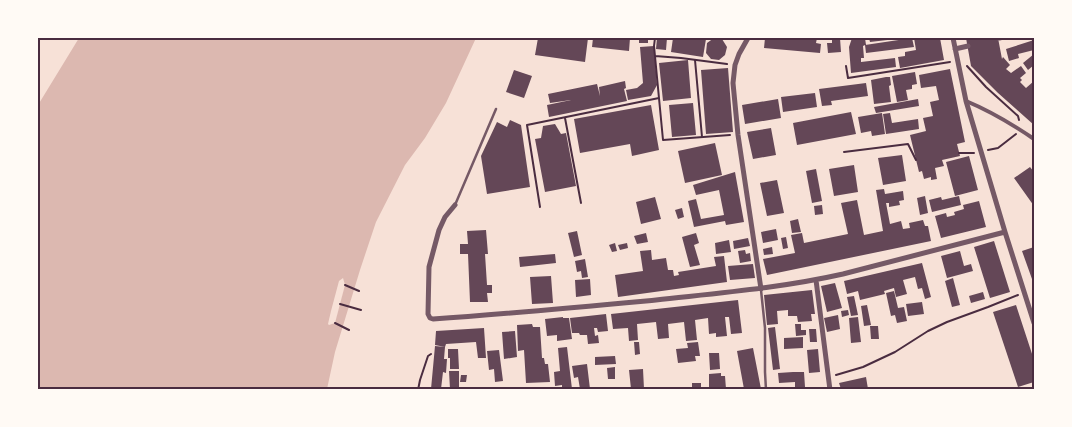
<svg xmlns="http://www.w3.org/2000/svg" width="1072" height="427" viewBox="0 0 1072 427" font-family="Barlow,sans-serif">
<rect width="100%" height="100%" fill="#f7e1d7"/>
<path fill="#dcb8b0" d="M79,38H476L446,103L425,138L405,165L376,222L360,270L335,352L327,389H38V105Z"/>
<path fill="#f7e1d7" d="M343,278L345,285L335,323L329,325L328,324L331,311L339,281Z"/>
<path fill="#644757" d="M538,38H588L585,62L535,55Z
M593,38H630L629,51L592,47Z
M639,38H648V43H639Z
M657,38H667L666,50L656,49Z
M673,38H697L706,39L703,57L671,52Z
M714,38L722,39L727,47L725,55L719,60L711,59L706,53L707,43Z
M765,38H817L816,43L821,44L820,53L764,48Z
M832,38H840L841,52L828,53L827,43H832Z
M852,38H865L866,45H865L912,38L914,47L866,53L865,45L863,46L864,58H861V62L895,58L896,67L851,73L849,47Z
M869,38H895L896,39L870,42Z
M914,38H940L944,60L900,68L898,57L905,56V52L916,50Z
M966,38H998L1002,59L1003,57L1010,65L1006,69L1011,73L1021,66L1026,73L1020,78L1022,80L1020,82L1026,88L1034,81V125L998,93L971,66Z
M1034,40V50L1018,54L1019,58L1009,61L1006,49Z
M654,46L657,85L651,96L628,100L626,90L637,88L643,83L640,47Z
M1034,54V65L1028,70L1023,63Z
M688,60L691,98L663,101L659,63Z
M728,68L733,132L706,134L701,70Z
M950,69L965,142L957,144L960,156L942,160L944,166L935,168L937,179L931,180V177L924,179L922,171L919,172L910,135L926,131L923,118L933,116L930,102L939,100L936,86L921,88L919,75Z
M514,70L532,76L524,98L506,92Z
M915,72L917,84L912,85V89L906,90L908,100L897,102L892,76Z
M886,77H890L891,85L889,86L891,102L874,104L871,80Z
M625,81L626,88L624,89L627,101L549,117L547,105L571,100L550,103L548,94L597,84L600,96L599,87Z
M866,83L868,96L831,101L832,105L822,106L819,89Z
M815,93L817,107L783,112L781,97Z
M778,99L781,118L745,124L742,105Z
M918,99L919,106L876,113L874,107Z
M693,103L696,135L672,137L669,105Z
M651,105L659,150L632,156L630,144L580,153L574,119Z
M851,112L856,134L797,145L793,123Z
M882,113L885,134L872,136L871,131L861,133L858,117Z
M890,113L892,123L918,119L919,129L886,134L883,114Z
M510,120L521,125L530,187L487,194L481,156L497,122L507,127Z
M555,124L561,134L566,133L576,186L545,192L535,139L541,138L543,126Z
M771,128L776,155L753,159L747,132Z
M715,143L722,175L685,183L678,151Z
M902,155L906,181L883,185L878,158Z
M969,156L978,190L955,196L946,162Z
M854,165L858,192L834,196L829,169Z
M1030,167L1034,172V206L1014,178Z
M816,169L822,201L812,203L806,171Z
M735,172L744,222L726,225L725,221L694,227L688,201L696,199L701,219L724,215L719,190L696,195L693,185Z
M777,180L784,213L767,216L760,183Z
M884,189L885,194L903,191L904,200L899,201L900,205L889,207V203H886L890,224L901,221L903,229L910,228L909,223L923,220L925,226H928L931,241L767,275L763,259L795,253L791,235L802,233L804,243L848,234L841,203L857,200L864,235L883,231L876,190Z
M925,196L928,213L920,215L917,198Z
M959,196L961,205L932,212L929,200L941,197L942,200Z
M655,197L661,219L641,224L636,202Z
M979,201L986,227L941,238L935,216L946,213L947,217L955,215L954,212L964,209L963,205Z
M822,205L823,214L815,215L814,206Z
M682,208L684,217L678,219L675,210Z
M798,219L801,232L792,233L790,221Z
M776,229L778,240L763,243L761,232Z
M486,230L488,254H485L487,285H492V293H487L488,302H470L468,254H460V244H468L467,231Z
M577,231L582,255L574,257L568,233Z
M646,233L648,242L637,244L634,236Z
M696,233L699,243L694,245L700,265L690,267L682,237Z
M786,237L788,248L783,249L781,238Z
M748,238L750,246L734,249L733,241Z
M729,240L731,252L716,254L715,243Z
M994,241L1010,292L990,298L974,247Z
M615,243L617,251L612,252L609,245Z
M627,243L628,248L620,250L618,245Z
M772,247L773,254L764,255L763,249Z
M1034,247V278L1032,279L1022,251Z
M651,250L652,260L666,258L668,270H673L674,276L679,275L678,272L716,266L714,257L724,256L727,282L618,297L615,275L643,271L640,251Z
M745,250L746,254L750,253L751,261L740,263L738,251Z
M960,251L964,266L971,264L973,271L947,278L941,256Z
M555,254L556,263L520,267L519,257Z
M585,259L588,277L582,278L581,271L577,272L575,261Z
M922,263L931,297L925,299L922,288L918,289L915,277L903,280L907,294L896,297L894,288L884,291L885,294L860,300L858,291L847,294L844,281Z
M753,264L755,278L730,280L728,266Z
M551,276L553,303L532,304L530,277Z
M953,278L960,305L952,307L945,281Z
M590,279L591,295L576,297L575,280Z
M835,283L842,308L827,312L821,286Z
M812,290L815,314H811L812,321L798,322L797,316H788V310L777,311L778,324L767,325L764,295Z
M894,291L898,308L904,307L907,321L897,323L895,315L891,316L886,293Z
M983,292L985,299L971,303L969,296Z
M854,296L858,315L851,316L847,297Z
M738,300L742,333L731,334L729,317H725L727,336L716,337V333L709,334L708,318L695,320L697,340L686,341L684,322L668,324L669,338L658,339L656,322L637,324L638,340L629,341L628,328L613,329L611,314Z
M922,302L924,314L908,316L906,304Z
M867,305L871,325L864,326L861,306Z
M1016,305L1034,360V382L1018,387L993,312Z
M848,310L849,315L842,317L841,311Z
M606,314L608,331L598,332L597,328H594L595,336L598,335L599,343L588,344L587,335H580L579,333H572L570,318Z
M838,315L840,329L827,332L824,318Z
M563,317V318H569L572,339L557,341V335L547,336L545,319Z
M858,317L861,342L851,343L849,318Z
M532,324L533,327H540L542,358H544L545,364H548L550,382L526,383L524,350L518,351L517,325Z
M795,324H801V330H806V335L796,336Z
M870,326H878L879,339H871Z
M775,327L780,369L773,370L768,328Z
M484,328L486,358H478L476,342L446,344L445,347L435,345L436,331Z
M809,329H816L817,342H810Z
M515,331L517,357L504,359L502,332Z
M803,337V348L784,349V338Z
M634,342H639L640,354L635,355Z
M698,342L700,356H695L696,361L678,363L676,349L688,348L687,343Z
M435,346L445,347L444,359H447L446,373L443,372L441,389H431Z
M567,347L572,389H562V385L555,386L554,372L560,371L558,348Z
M753,348L761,389H744L737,351Z
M448,349H458L459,369H450V358H448Z
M818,349L820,372L809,373L807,350Z
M499,350L503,381L495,382L494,369L489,370L487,351Z
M709,353H719L720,369L710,370Z
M615,356L616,364L595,365V357Z
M587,364L590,389H580L578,377L574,378L572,366Z
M615,367V379H608L607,368Z
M643,369L644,389H631L629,370Z
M449,371H459V389H450Z
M793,372H804L805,387H795V382L779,383L778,373Z
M721,373V376H725L726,389H703V388H709V374Z
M461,375H467L466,382H460Z
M866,377L868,389H841L839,383Z
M692,383H701V389H692Z"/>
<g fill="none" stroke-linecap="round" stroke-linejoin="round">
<path stroke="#4a2c40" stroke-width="2" d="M655,38L654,46L663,140L730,135
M655,56L681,58L727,64
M695,60L702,137
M846,66L848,78L950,62
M967,66L986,87L1018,116L1019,120
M565,118L581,203
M988,150L998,148L1016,134
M844,152L908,144L916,160
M959,153H974
M540,207L527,125L659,98
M345,285L359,291
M340,304L361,310
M335,323L349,330
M836,375L863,367L895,352L928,331L947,322L988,307L1018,295
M418,390L420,380L428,356L431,354"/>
<path stroke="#755966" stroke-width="2.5" d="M455,205L496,109
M761,290L765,328V372L766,390"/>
<path stroke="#755966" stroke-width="4" d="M966,101C990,111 1012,124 1034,139"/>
<path stroke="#755966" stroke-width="5" d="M748,38L739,54L735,65L733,83L738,135L761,289
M953,38L966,101L1005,232L1034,323
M998,38H1000
M955,49L968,46
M455,205L445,217L439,230L429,267L428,314L430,318L433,319C507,314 581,307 656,300C719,293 781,288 843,274L1005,232
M816,280L830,390"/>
</g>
<rect width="1072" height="427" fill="none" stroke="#fffaf5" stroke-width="78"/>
<rect x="39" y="39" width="994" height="349" fill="none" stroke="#4a2c40" stroke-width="2"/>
</svg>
